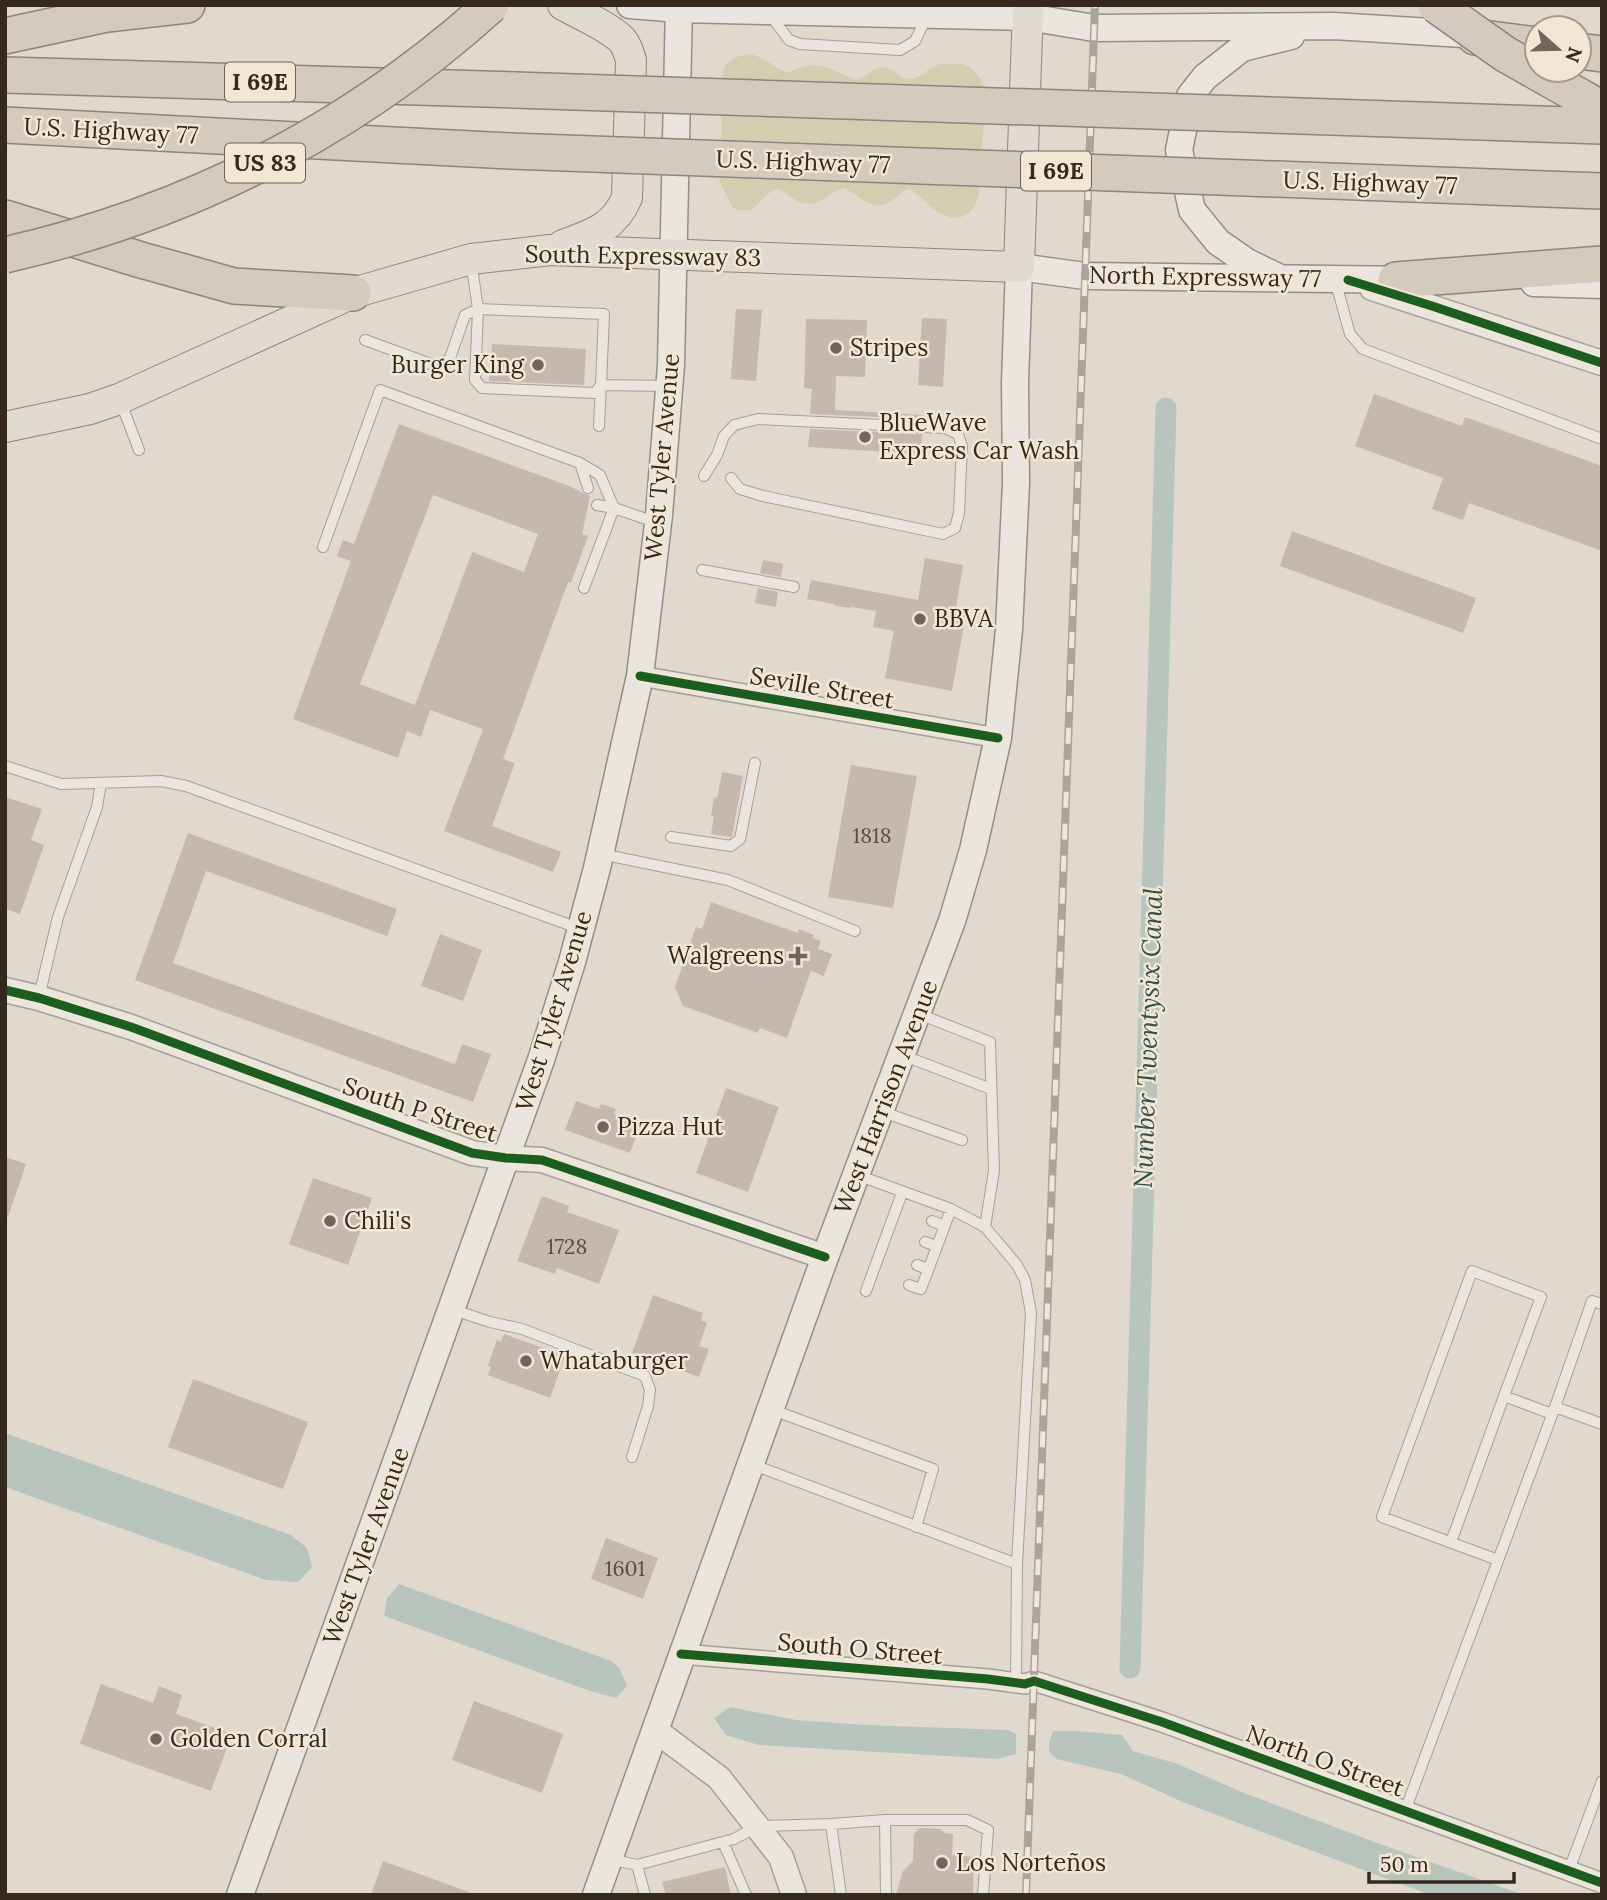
<svg xmlns="http://www.w3.org/2000/svg" width="1607" height="1900" viewBox="0 0 1607 1900" font-family="Lora,serif">
<rect width="100%" height="100%" fill="#e1d9cd"/>
<path fill="#d2cfb1" d="M751,54C765,58 773,66 787,73C818,57 827,69 857,80C867,77 870,69 881,67C893,66 900,80 911,79C920,79 927,69 935,66C941,63 946,64 952,64C953,64 962,64 963,64C974,67 985,83 986,93L979,195C973,215 960,224 940,213C928,207 921,194 908,189C900,192 897,198 890,202C872,213 859,195 844,188C828,191 821,208 802,203C792,200 787,192 777,189C757,196 759,218 733,208L719,180L723,94L721,78L726,64L739,56Z"/>
<path fill="#b8c5bc" d="M5,1433L291,1535L307,1548L312,1567L298,1582L266,1580L5,1487Z
M399,1584L611,1661L619,1667L627,1686L616,1698L590,1691L384,1616L387,1598Z
M730,1707L796,1720L865,1725L1008,1730L1016,1734V1754L998,1759L759,1745L726,1735L714,1718Z
M1053,1731H1077L1122,1735L1133,1751L1178,1764L1244,1793L1388,1847L1524,1895H1430L1185,1803L1121,1774L1056,1759L1049,1752V1743Z"/>
<g fill="none" stroke-linecap="round" stroke-linejoin="round">
<path stroke="#b8c5bc" stroke-width="21" d="M1130,1668L1166,408"/>
</g>
<path fill="#c5b8ae" fill-rule="evenodd" d="M736,309L762,310L756,381L731,379Z
M922,318L947,319L943,387L918,385Z
M806,319L867,320L865,377L836,376L835,410L923,415V419L810,414L812,389L804,388Z
M492,344L586,349L584,385L489,381Z
M1374,394L1462,426L1465,417L1602,466V551L1469,503L1463,520L1432,509L1443,478L1355,446Z
M399,424L569,486L590,496L582,534L588,536L571,583L568,582L503,759L515,763L492,826L561,852L553,872L444,831L483,729L430,710L421,737L407,731L398,758L293,719L351,561L337,556L343,540L354,544ZM433,495L538,534L524,572L472,552L415,705L360,684Z
M810,429L922,434L921,454L808,447Z
M1292,531L1476,598L1463,633L1280,566Z
M925,558L963,565L956,607L967,609L952,691L885,678L894,631L873,627L876,611L852,607L850,608L836,606L834,604L807,599L811,580L918,600Z
M763,560L783,564L781,577L760,573Z
M758,588L778,592L776,607L755,603Z
M851,765L917,776L893,908L828,897Z
M722,772L743,776L732,836L730,837L711,834L714,816H711L714,797L717,798Z
M5,797L42,809L31,840L44,845L20,914L5,909Z
M188,833L397,909L387,936L206,871L173,963L455,1064L462,1044L491,1054L473,1102L135,980Z
M711,902L798,933L799,929L814,935L813,938L821,941L818,949L832,954L824,976L811,971L787,1038L760,1028L758,1033L683,1006L675,987L696,927L702,929Z
M440,934L482,950L463,1001L421,986Z
M726,1088L779,1107L748,1192L696,1173Z
M576,1101L599,1109L601,1104L616,1109L614,1114L641,1124L630,1153L565,1130Z
M5,1157L26,1164L8,1217L5,1216Z
M313,1178L372,1198L348,1265L289,1244Z
M542,1196L569,1206L567,1212L619,1230L599,1284L557,1268L555,1274L517,1261Z
M653,1295L703,1313L701,1320L707,1323L699,1346L709,1349L699,1377L632,1353Z
M504,1334L565,1356L550,1398L488,1375L491,1367L488,1366L497,1340L501,1342Z
M193,1379L308,1422L283,1489L168,1447Z
M606,1538L658,1558L643,1599L591,1579Z
M101,1684L153,1703L159,1686L182,1695L176,1714L232,1734L211,1791L80,1744Z
M474,1701L563,1734L542,1793L452,1760Z
M920,1828L940,1829L945,1833L953,1834L952,1855L974,1857L973,1895H896L903,1871L913,1861L914,1834Z
M383,1861L472,1893V1895H371Z
M725,1867L731,1895H666L662,1882Z"/>
<g fill="none" stroke-linecap="round" stroke-linejoin="round">
<g stroke="#a69f96" stroke-width="12">
<path id="service" d="M771,16L789,40L800,44L900,50L915,41L926,18
M471,261L478,309L604,314L601,385L669,386
M1335,280L1350,334L1363,349L1602,439
M365,340L439,367L450,358L465,315L478,309L475,380L482,388L595,393L601,385
M121,403L139,450
M599,426L601,385
M580,463L588,488
M704,476L717,455L724,436L734,425L758,419L945,428L958,434L962,446L959,513L955,528L943,534L763,496L740,489L731,478
M323,547L380,390L580,463L600,475L614,508L658,523
M702,570L794,587
M584,588L614,508L597,505
M5,766L61,784L161,781L186,786L578,928
M671,837L731,846L740,839L755,763
M601,854L728,880L855,931
M39,997L58,917L97,807L101,783
M919,1014L990,1042L994,1171L985,1227
M902,1055L991,1089
M883,1112L962,1140
M857,1175L951,1209L985,1227L1017,1265L1025,1280L1031,1313L1017,1564
M932,1221L945,1226
M925,1242L937,1246
M917,1265L928,1269
M909,1285L921,1289L951,1209
M866,1291L902,1193
M451,1309L490,1322L522,1329L645,1376L650,1390L648,1406L632,1457
M1555,1407L1592,1301L1602,1304
M770,1409L933,1469L916,1527
M751,1464L1017,1564L1016,1682
M1451,1542L1504,1396
M1498,1560L1382,1517L1472,1271L1541,1297L1504,1396L1552,1414
M1405,1811L1555,1407L1602,1424
M885,1820L886,1895
M831,1824L841,1895
M723,1842L746,1895
M609,1859L637,1865L734,1839L758,1826L831,1824L885,1820H967L988,1830L983,1895
M637,1865L645,1895
M1569,1870L1602,1781"/>
</g>
<g stroke="#a69f96" stroke-width="22">
<path id="minor" d="M640,676L998,738
M681,1654L988,1679L1025,1684L1034,1681L1162,1722L1602,1883"/>
</g>
<g stroke="#a69f96" stroke-width="27">
<path id="tertiary" d="M1372,288L1602,363
M5,990L39,998L131,1027L472,1153L506,1158L542,1160L825,1257
M655,1730L719,1778L781,1857L794,1895"/>
</g>
<g stroke="#968e86" stroke-width="29">
<path id="secondary" d="M630,5L679,9L1028,17L1094,28L1334,26L1479,35
M1276,276L1247,262L1218,242L1192,210L1179,150L1190,96L1205,77L1242,48L1291,36
M1534,283L1602,285
M240,1895L541,1060L572,962L597,868L640,676L659,515L671,365L679,5
M596,1895L825,1257L952,921L973,850L998,738L1009,630L1016,483L1015,383L1019,267L1085,276L1415,280"/>
</g>
<g stroke="#8c857d" stroke-width="32">
<path id="primary" d="M563,245C592,234 613,229 627,198L631,60C629,53 627,46 622,40C608,26 581,15 563,5
M5,427L90,409L119,399L353,293L471,259L550,250L1019,267L1028,5"/>
</g>
<g stroke="#8c857d" stroke-width="38">
<path id="motorway" d="M5,36L107,14L187,5
M1475,37L1537,45
M1579,51L1602,54
M5,75L515,90
M5,125L510,151
M5,218L141,260L234,286L353,293
M1396,280L1602,264"/>
</g>
<use href="#service" stroke="#eae5de" stroke-width="10"/>
<use href="#minor" stroke="#eae5de" stroke-width="19"/>
<use href="#tertiary" stroke="#eae5de" stroke-width="24"/>
<use href="#secondary" stroke="#eae5de" stroke-width="26"/>
<use href="#primary" stroke="#e1dad0" stroke-width="30"/>
<use href="#motorway" stroke="#d4cabe" stroke-width="35"/>
<g stroke="#a9a49e" stroke-width="8">
<path id="rail" d="M1026,1895L1095,5"/>
</g>
<use href="#rail" stroke="#f2e6d4" stroke-width="5" stroke-dasharray="16" stroke-linecap="butt"/>
<g stroke="#8c857d" stroke-width="38" stroke-linecap="butt">
<path id="motorway-bridge" d="M1436,5L1505,54L1602,109
M515,90L1602,126
M510,151L1602,191
M5,255C189,213 351,132 491,5"/>
</g>
<use href="#motorway-bridge" stroke="#d4cabe" stroke-width="35"/>
<g stroke="#f2e6d4" stroke-width="13">
<path id="cycleway" d="M1348,280L1432,306L1602,363
M640,676L998,738
M5,990L39,998L131,1027L472,1153L506,1158L542,1160L825,1257
M681,1654L988,1679L1025,1684L1034,1681L1162,1722L1602,1883"/>
</g>
<use href="#cycleway" stroke="#1b5e20" stroke-width="9"/>
</g>
<g fill="#71665c" stroke="#f2e6d4" stroke-width="2.5">
<circle cx="836" cy="348" r="7"/>
<circle cx="538" cy="365" r="7"/>
<circle cx="865" cy="437" r="7"/>
<circle cx="920" cy="619" r="7"/>
<path d="M794.5 945.5h7v7h7v7h-7v7h-7v-7h-7v-7h7z"/>
<circle cx="603" cy="1127" r="7"/>
<circle cx="330" cy="1221" r="7"/>
<circle cx="526" cy="1361" r="7"/>
<circle cx="156" cy="1739" r="7"/>
<circle cx="942" cy="1863" r="7"/>
</g>
<g text-anchor="middle" stroke-width="5" stroke-linejoin="round" paint-order="stroke">
<g font-size="21" fill="#584c43">
<text x="872" y="843">1818</text>
<text x="567" y="1254">1728</text>
<text x="625" y="1576">1601</text>
</g>
<g fill="#f2e6d4" stroke="#6d6155" stroke-width="2">
<rect x="225" y="62.5" width="70" height="39" rx="5"/>
<rect x="225" y="143.5" width="80" height="39" rx="5"/>
<rect x="1021" y="151.5" width="70" height="39" rx="5"/>
</g>
<g font-size="23" font-weight="bold" fill="#34281f">
<text x="260" y="90">I 69E</text>
<text x="265" y="171">US 83</text>
<text x="1056" y="179">I 69E</text>
</g>
<g font-size="24" fill="#34281f" stroke="#f2e6d4">
<text transform="translate(111 131) rotate(3)" y="8">U.S. Highway 77</text>
<text transform="translate(803 162) rotate(2)" y="8">U.S. Highway 77</text>
<text transform="translate(1370 183) rotate(2)" y="8">U.S. Highway 77</text>
<text transform="translate(643 256) rotate(1)" y="8">South Expressway 83</text>
<text transform="translate(1205 277) rotate(1)" y="8">North Expressway 77</text>
<text transform="translate(662 457) rotate(-85)" y="8">West Tyler Avenue</text>
<text transform="translate(822 688) rotate(10)" y="8">Seville Street</text>
<text transform="translate(554 1011) rotate(-73)" y="8">West Tyler Avenue</text>
<text transform="translate(886 1097) rotate(-69)" y="8">West Harrison Avenue</text>
<text transform="translate(420 1110) rotate(18)" y="8">South P Street</text>
<text transform="translate(366 1546) rotate(-70)" y="8">West Tyler Avenue</text>
<text transform="translate(860 1649) rotate(5)" y="8">South O Street</text>
<text transform="translate(1325 1761) rotate(20)" y="8">North O Street</text>
</g>
<g font-size="24" fill="#34281f" stroke="#f2e6d4" text-anchor="start">
<text x="850" y="356">Stripes</text>
<text x="524" y="373" text-anchor="end">Burger King</text>
<text x="879" y="431">BlueWave<tspan x="879" dy="28">Express Car Wash</tspan></text>
<text x="934" y="627">BBVA</text>
<text x="784" y="964" text-anchor="end">Walgreens</text>
<text x="617" y="1135">Pizza Hut</text>
<text x="344" y="1229">Chili's</text>
<text x="540" y="1369">Whataburger</text>
<text x="170" y="1747">Golden Corral</text>
<text x="956" y="1871">Los Norteños</text>
</g>
<g font-size="26" font-style="italic" fill="#30524d" stroke="#f2e6d4">
<text transform="translate(1148 1038) rotate(-88)" y="9">Number Twentysix Canal</text>
</g>
</g>
<rect width="1607" height="1900" fill="none" stroke="#34281f" stroke-width="14"/>
<g transform="translate(1558 49) rotate(110)"><circle r="33" fill="#f2e6d4" stroke="#a69a8c" stroke-width="2"/>
<path d="M0-5L12 26L0 18L-12 26Z" fill="#71665c"/>
<text y="-10" font-size="19" font-weight="bold" text-anchor="middle" fill="#34281f">N</text>
</g>
<path d="M1369 1872v10h145v-10" fill="none" stroke="#34281f" stroke-width="3.5"/>
<text x="1380" y="1872" font-size="21" fill="#34281f" stroke="#f2e6d4" stroke-width="5" paint-order="stroke">50 m</text>
</svg>
